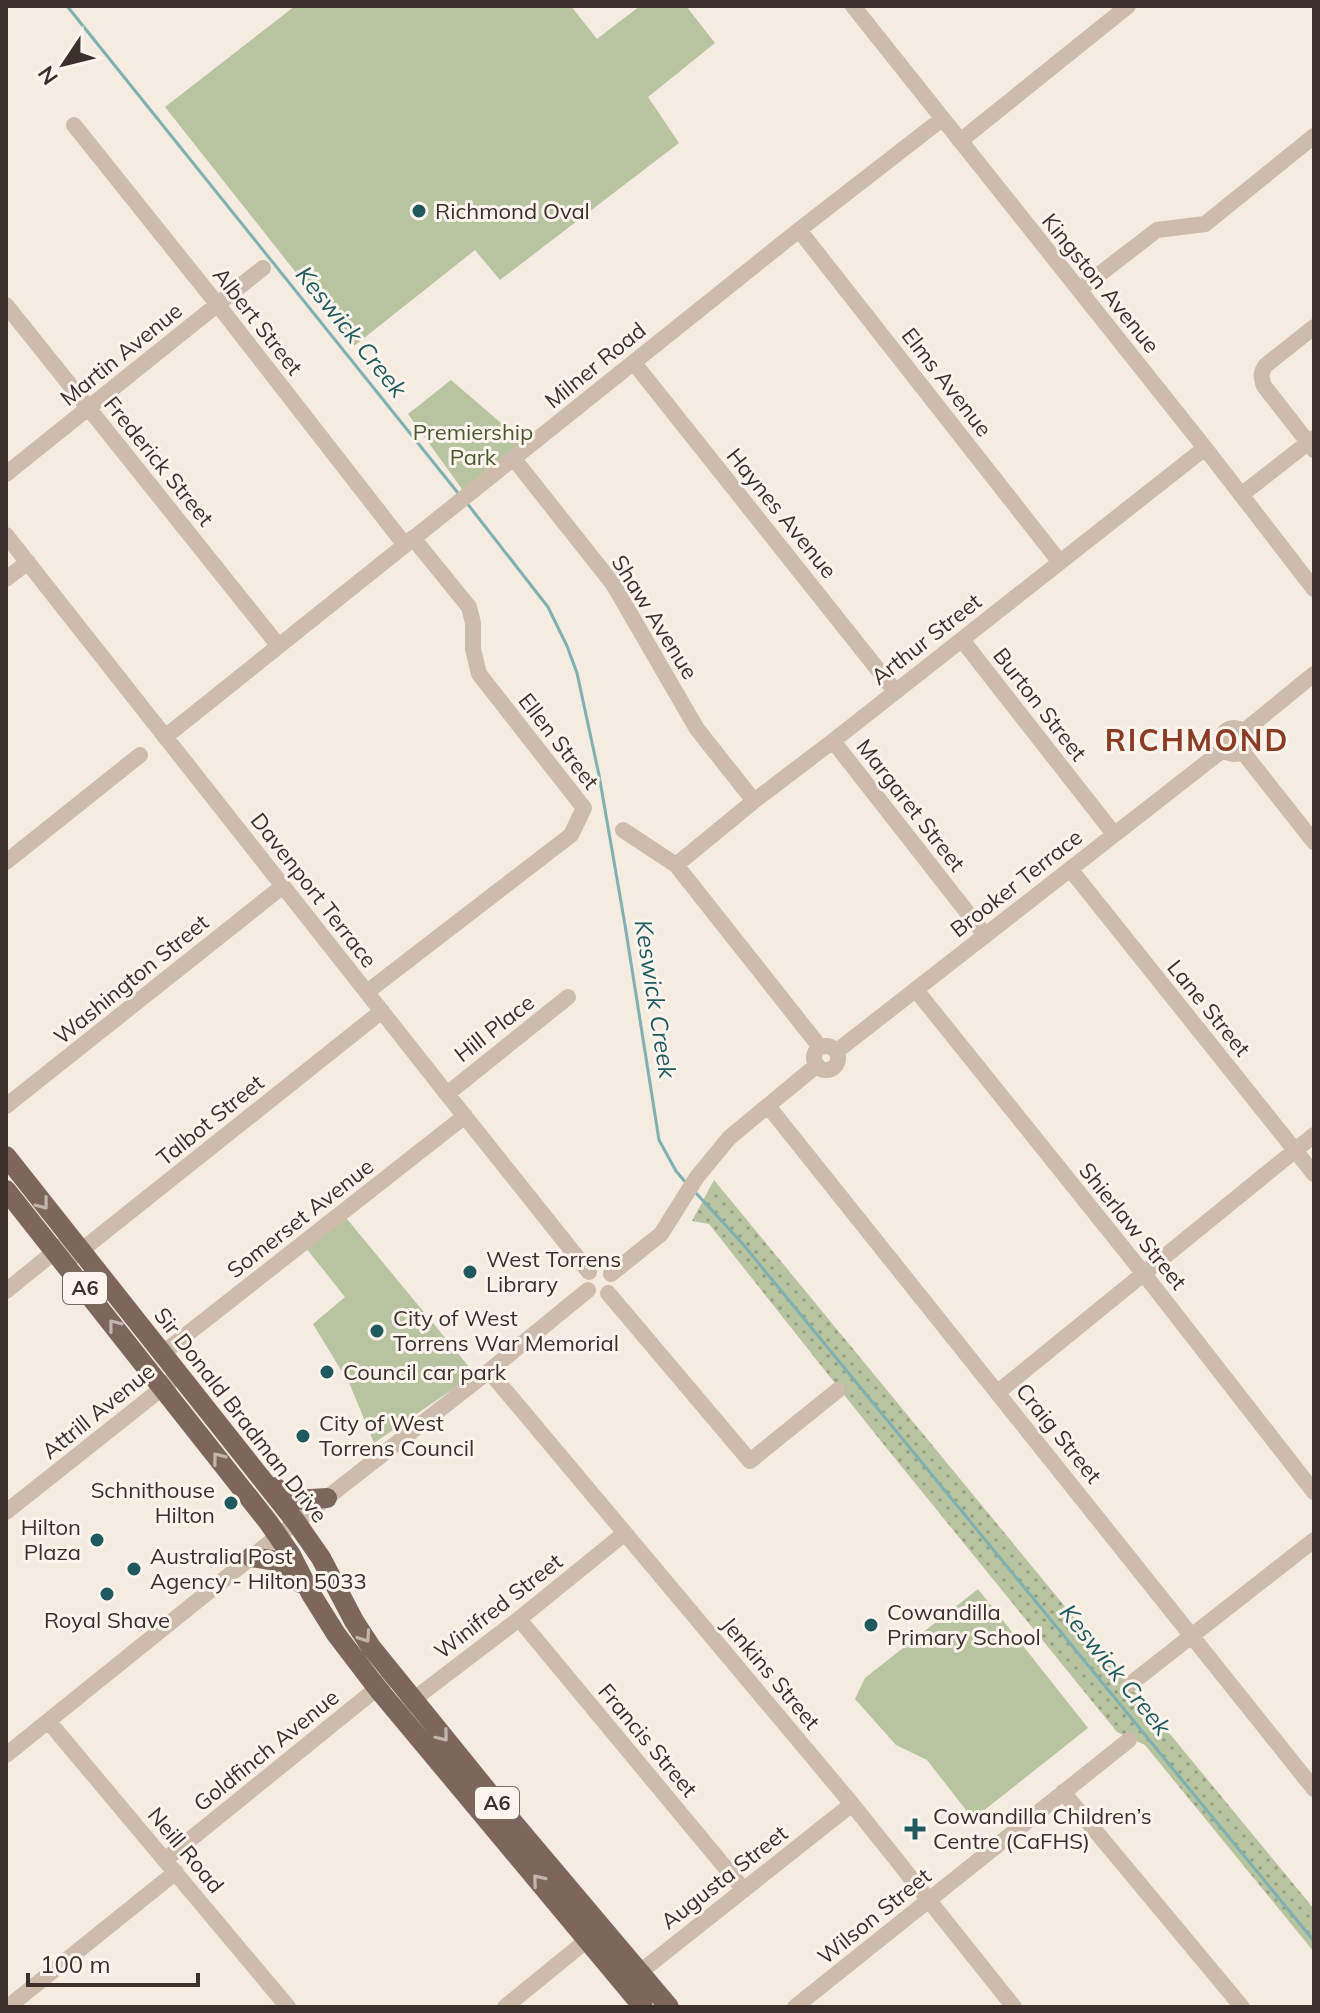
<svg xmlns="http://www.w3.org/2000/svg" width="1320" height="2013" viewBox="0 0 1320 2013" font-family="Mulish,sans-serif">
<defs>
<pattern id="grass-dots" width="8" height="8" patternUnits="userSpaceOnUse" patternTransform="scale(2)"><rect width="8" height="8" fill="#b8c4a0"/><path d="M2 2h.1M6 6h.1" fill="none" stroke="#97a083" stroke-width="1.8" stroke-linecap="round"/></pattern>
</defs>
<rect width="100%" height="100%" fill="#f4ebe1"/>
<path fill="url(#grass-dots)" d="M714,1180L1314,1909V1952L1145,1745L1117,1732L876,1435L709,1224L692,1221Z"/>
<path fill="#b8c4a0" d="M295,6H571L597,39L640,6H686L715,43L648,97L679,143L500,280L475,250L354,346L165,107Z
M451,380L529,447L467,496L408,414Z
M342,1213L475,1374L374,1443L350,1385L313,1324L345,1297L302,1243Z
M978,1589L1088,1728L973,1819L927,1760L896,1745L855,1699L865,1678Z"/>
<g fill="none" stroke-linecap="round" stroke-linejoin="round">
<path stroke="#7fb0b2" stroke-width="3" d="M67,6L458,493
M466,502L548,607L567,646L577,673L599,775L625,925L659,1140L676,1171L687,1184
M695,1192L742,1243L1314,1941"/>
<path stroke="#cdbbac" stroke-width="16" d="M853,6L1205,448L1314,589
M74,125L218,305L405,545
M960,141L1128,6
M799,230L1059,561
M1079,290L1157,230L1205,224L1314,136
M6,305L278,645
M1314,327L1266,365C1260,373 1261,377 1264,386L1314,450
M634,363L895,691
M514,459L613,584L697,729L754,801
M6,474L263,268
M1241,495L1314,438
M6,535L447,1094L589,1272
M6,579L28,562
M962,640L1114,834
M1221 741a13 13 0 1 1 26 0a13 13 0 1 1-26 0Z
M1243,732L1314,674
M165,737L799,230L942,119
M833,741L985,935
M1242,751L1314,842
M623,830L676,865
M6,862L140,755
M1070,869L1314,1174
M916,990L1144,1274L1314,1492
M367,992L571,835L584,808L479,674L473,649V623L469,607L413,538
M814 1058a12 12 0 1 1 24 0a12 12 0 1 1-24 0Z
M820,1047L676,865L754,801L833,741L1205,448
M837,1051L1224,749
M447,1094L568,997
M6,1106L283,886
M768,1106L1314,1789
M73,1257L382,1011
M611,1274L661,1234L697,1177L729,1138L817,1065
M6,1291L64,1244
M608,1293L750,1461L838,1390
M163,1353L465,1116
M489,1371L852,1804L1014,2007
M998,1392L1314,1135
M6,1512L180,1374
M519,1619L744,1890
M1129,1685L1314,1540
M397,1712L519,1619L625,1533
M49,1722L288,2007
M6,1755L264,1547L489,1371L588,1290
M1063,1792L1242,2007
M166,1859L386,1681
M630,1980L852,1804
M8,2007L176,1872
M505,2007L597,1932
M795,2007L1129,1740"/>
<path stroke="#7d675c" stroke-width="20" d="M6,1156L296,1522L321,1558L354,1621L371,1647L507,1815L669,2007
M6,1190L269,1523L291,1555L311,1594L336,1634L378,1689L643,2007
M275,1487L294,1500L327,1498
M251,1557L277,1561L300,1583"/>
</g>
<defs><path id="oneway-chevron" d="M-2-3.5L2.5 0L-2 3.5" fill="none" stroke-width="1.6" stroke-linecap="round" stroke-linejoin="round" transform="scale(2)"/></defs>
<g stroke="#c2b5ac">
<use href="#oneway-chevron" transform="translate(43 1204) rotate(52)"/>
<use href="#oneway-chevron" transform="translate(114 1325) rotate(-128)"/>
<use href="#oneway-chevron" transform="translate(218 1458) rotate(-128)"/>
<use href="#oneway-chevron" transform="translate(365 1637) rotate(56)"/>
<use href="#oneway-chevron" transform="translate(443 1736) rotate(51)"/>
<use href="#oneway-chevron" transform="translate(538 1880) rotate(-130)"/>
</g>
<g fill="#1f5a5e" stroke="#fbf5ee" stroke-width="3">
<circle cx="419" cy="211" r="8"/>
<circle cx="470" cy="1272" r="8"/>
<circle cx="377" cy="1331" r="8"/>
<circle cx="327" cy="1372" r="8"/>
<circle cx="303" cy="1436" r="8"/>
<circle cx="231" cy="1503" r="8"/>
<circle cx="97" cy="1540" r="8"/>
<circle cx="134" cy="1569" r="8"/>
<circle cx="107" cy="1594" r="8"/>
<circle cx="871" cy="1625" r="8"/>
<path d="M911 1817h8v8h8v8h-8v8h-8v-8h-8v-8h8z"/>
</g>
<g text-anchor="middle" stroke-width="6" stroke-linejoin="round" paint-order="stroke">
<g fill="#fbf5ee" stroke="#756b66" stroke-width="2">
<rect x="63" y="1272" width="44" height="32" rx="6"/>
<rect x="475" y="1787" width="44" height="32" rx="6"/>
</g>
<g font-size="20" font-weight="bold" fill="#3b302b">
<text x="85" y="1295">A6</text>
<text x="497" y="1810">A6</text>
</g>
<g font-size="22" fill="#3b302b" stroke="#fbf5ee" text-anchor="start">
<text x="435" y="219">Richmond Oval</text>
<text x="486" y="1267">West Torrens<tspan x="486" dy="25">Library</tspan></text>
<text x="393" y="1326">City of West<tspan x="393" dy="25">Torrens War Memorial</tspan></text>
<text x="343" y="1380">Council car park</text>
<text x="319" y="1431">City of West<tspan x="319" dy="25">Torrens Council</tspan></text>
<text x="215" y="1498" text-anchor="end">Schnithouse<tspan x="215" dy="25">Hilton</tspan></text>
<text x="81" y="1535" text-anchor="end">Hilton<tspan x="81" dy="25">Plaza</tspan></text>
<text x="150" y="1564">Australia Post<tspan x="150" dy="25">Agency - Hilton 5033</tspan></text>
<text x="887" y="1620">Cowandilla<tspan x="887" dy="25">Primary School</tspan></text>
<text x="107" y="1628" text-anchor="middle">Royal Shave</text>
<text x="933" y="1824">Cowandilla Children’s<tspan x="933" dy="25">Centre (CaFHS)</tspan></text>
</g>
<g font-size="22" fill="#3b302b" stroke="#fbf5ee">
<text transform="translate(1101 283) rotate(51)" y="8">Kingston Avenue</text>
<text transform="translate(258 321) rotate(52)" y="8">Albert Street</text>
<text transform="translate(121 354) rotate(-39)" y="8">Martin Avenue</text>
<text transform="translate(595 365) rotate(-39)" y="8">Milner Road</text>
<text transform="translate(947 382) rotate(52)" y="8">Elms Avenue</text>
<text transform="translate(159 461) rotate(51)" y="8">Frederick Street</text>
<text transform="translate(782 513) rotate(51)" y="8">Haynes Avenue</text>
<text transform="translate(655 617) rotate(58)" y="8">Shaw Avenue</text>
<text transform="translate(926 639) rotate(-38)" y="8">Arthur Street</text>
<text transform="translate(1040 704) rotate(52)" y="8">Burton Street</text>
<text transform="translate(559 741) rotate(52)" y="8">Ellen Street</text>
<text transform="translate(911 805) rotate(52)" y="8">Margaret Street</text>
<text transform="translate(1016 883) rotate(-38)" y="8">Brooker Terrace</text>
<text transform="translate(314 890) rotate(52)" y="8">Davenport Terrace</text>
<text transform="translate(131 979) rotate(-39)" y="8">Washington Street</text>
<text transform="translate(1209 1008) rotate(51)" y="8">Lane Street</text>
<text transform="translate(494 1028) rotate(-38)" y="8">Hill Place</text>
<text transform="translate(210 1120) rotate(-39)" y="8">Talbot Street</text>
<text transform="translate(300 1218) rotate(-38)" y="8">Somerset Avenue</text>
<text transform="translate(1133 1226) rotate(51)" y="8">Shierlaw Street</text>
<text transform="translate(98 1411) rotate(-39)" y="8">Attrill Avenue</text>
<text transform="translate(241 1415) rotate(52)" y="8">Sir Donald Bradman Drive</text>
<text transform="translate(1059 1433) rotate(51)" y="8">Craig Street</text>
<text transform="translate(498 1606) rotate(-38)" y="8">Winifred Street</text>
<text transform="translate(771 1673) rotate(50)" y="8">Jenkins Street</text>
<text transform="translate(648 1740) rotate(50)" y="8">Francis Street</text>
<text transform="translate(266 1750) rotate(-39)" y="8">Goldfinch Avenue</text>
<text transform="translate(186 1850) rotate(50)" y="8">Neill Road</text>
<text transform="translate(724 1877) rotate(-38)" y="8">Augusta Street</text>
<text transform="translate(874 1916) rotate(-39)" y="8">Wilson Street</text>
</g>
<g font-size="22" fill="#4a5a2e" stroke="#fbf5ee">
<text x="473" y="440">Premiership<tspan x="473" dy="25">Park</tspan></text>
</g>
<g font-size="24" font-style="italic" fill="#1f5a5e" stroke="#fbf5ee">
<text transform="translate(351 332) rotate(51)" y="8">Keswick Creek</text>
<text transform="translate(655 999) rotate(81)" y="8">Keswick Creek</text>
<text transform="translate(1115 1670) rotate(51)" y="8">Keswick Creek</text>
</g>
<g font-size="30" font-weight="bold" letter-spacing="2" fill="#8c3b22" stroke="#fbf5ee">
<text x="1197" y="751">RICHMOND</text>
</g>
</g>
<rect width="1320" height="2013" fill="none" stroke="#3b302b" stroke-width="16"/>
<g transform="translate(64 64) rotate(235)" stroke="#fbf5ee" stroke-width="6" paint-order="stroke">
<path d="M0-6L14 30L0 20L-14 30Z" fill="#3b302b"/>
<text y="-12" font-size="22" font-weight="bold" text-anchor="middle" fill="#3b302b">N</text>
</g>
<path d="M28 1973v12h170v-12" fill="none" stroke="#3b302b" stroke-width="4"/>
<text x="40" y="1973" font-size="24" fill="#3b302b" stroke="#fbf5ee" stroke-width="6" paint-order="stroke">100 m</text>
</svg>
